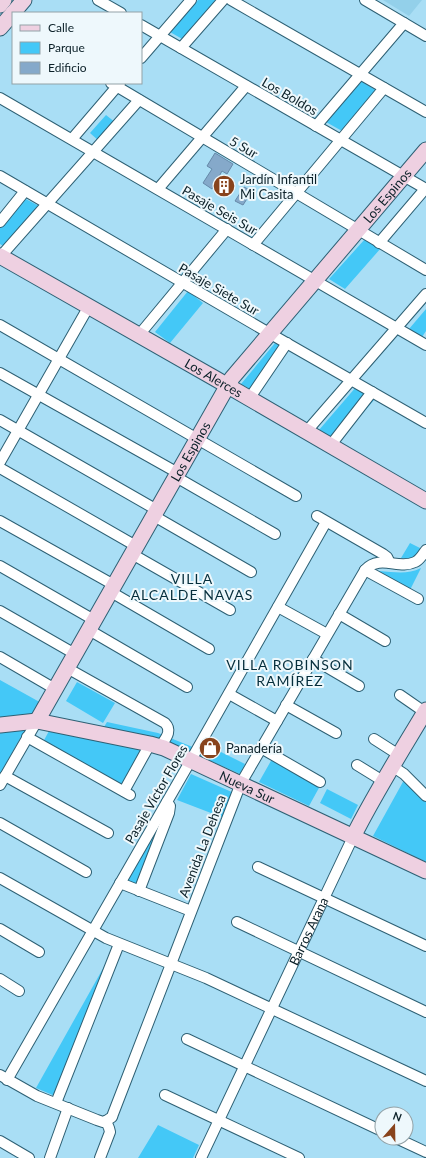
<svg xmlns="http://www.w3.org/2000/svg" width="426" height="1158" viewBox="0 0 426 1158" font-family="Lato,sans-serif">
<rect width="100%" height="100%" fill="#a9def5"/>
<path fill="#93d0ea" d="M383,0H422L409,16Z"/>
<path fill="#44c8f7" d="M198,0H220L184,40L170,32Z
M361,81L377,91L342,131L326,122Z
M106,115L116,123L99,141L90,133Z
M22,197L39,206L5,247L0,244V223Z
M365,239L381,248L345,289L329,279Z
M188,291L203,303L170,343L155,332Z
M426,309V331L422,337L409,329Z
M275,343L287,350L257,393L241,384Z
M356,387L375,399L338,441L319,430Z
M410,543L422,549C416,558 412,559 401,558Z
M421,568L410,590L375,571H379C395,572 407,575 421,568Z
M0,680L45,705L37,716L0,721Z
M77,682L115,703L103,723L66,701Z
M107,722L158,733L205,752L209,746L245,764L240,774L168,742L104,727Z
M15,729L25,730L0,774V731Z
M49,731L142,749L122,786L43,742Z
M272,759L320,786L309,806L259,782Z
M191,774L234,793L224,818L177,800Z
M404,780L426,802V862L373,836Z
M327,789L358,805L351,819L320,803Z
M165,812L137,884L134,885L127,882L125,879Z
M106,963L55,1096L36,1088Z
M158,1125L199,1145L193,1158H138Z"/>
<path fill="#85a9ca" stroke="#6689a9" d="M215,153L233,164L227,174L222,171L212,189L203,183L212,169L207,166Z
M222,176L232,182L225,195L215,190Z
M244,187L252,191L243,205L235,201Z"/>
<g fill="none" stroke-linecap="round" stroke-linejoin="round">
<g stroke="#2e6074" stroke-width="12">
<g id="street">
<path d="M98,0L121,13"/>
<path d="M231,0L426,112"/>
<path d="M365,0L426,36"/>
<path d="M141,25L426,189"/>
<path d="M181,48L223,0"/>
<path d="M141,58L191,0"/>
<path d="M111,83L426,270"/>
<path d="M0,98L426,345"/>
<path d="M316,126L404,23"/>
<path d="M72,139L120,83"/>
<path d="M0,176L269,333L426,423"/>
<path d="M158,189L246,86"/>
<path d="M0,222L25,191"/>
<path d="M379,243L425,189"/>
<path d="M253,245L384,88"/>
<path d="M1,256L139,100"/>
<path d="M0,325L296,496"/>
<path d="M139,335L227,229"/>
<path d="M0,373L178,473"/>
<path d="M249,399L287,343"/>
<path d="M0,420L157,510"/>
<path d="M306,432L426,294"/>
<path d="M330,446L372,392"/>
<path d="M0,462L89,306"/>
<path d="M0,468L136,546"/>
<path d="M176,477L275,534"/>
<path d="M154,516L251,572"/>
<path d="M317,516L383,554L387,557L390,563"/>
<path d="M0,521L114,585"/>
<path d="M132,554L230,610"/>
<path d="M0,566L94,620"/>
<path d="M365,570L418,599"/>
<path d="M111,592L209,649"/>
<path d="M278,607L327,634"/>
<path d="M0,611L75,654"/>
<path d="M339,614L385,641"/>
<path d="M89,630L187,687"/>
<path d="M0,657L55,689"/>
<path d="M313,659L359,686"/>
<path d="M67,668L165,723C173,731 165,739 160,747"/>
<path d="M229,694L277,721"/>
<path d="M400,695L426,713"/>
<path d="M286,705L336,733"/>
<path d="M27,737L130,795"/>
<path d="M374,739L399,755"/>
<path d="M261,748L320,782"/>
<path d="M357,765L383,781"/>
<path d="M392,766L404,774L426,796"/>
<path d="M5,776L108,833"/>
<path d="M0,785L37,721"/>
<path d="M124,791L150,744"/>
<path d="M0,823L86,872"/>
<path d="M258,867L426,946"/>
<path d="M0,878L106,938L206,978L426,1081"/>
<path d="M120,883L191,911"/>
<path d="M139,891L169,813L170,806L167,802"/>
<path d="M237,922L426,1012"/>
<path d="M0,929L39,952"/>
<path d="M0,979L19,991"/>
<path d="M187,1039L382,1131"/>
<path d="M0,1075L37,1096L97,1120L103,1122L106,1121"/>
<path d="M7,1080L191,760L326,522"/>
<path d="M165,1095L299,1158"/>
<path d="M56,1103L119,944"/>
<path d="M106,1121L112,1117L113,1114L241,783L365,570C380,554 399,570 415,562C420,560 423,554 426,550"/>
<path d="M396,1138L426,1152"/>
<path d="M0,1141L29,1158"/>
<path d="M50,1158L68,1108"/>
<path d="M100,1158L110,1132L109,1128L106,1121"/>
<path id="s1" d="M201,1158L353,837"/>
</g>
</g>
<g stroke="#2e6074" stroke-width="17">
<g id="secondary">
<path d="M0,5L4,0"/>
<path d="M13,13L24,0"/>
<path d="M0,28L13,13"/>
<path id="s2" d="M0,256L216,379L426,501"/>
<path id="s3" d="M37,721L232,378L426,150"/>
<path id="s4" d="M0,725L37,721L150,744L164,748L426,871"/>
<path d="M353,837C375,793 401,752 426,710"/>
</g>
</g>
<use href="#street" stroke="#fff" stroke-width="10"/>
<use href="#secondary" stroke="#eed0e1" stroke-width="15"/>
</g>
<defs>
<g id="building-disc" transform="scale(1.15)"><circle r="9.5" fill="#88431c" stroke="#eef8fc"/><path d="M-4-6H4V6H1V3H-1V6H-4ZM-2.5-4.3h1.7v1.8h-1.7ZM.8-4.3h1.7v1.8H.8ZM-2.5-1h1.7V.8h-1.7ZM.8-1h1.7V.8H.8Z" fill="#fff"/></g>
<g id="shop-disc" transform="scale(1.15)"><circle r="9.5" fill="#88431c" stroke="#eef8fc"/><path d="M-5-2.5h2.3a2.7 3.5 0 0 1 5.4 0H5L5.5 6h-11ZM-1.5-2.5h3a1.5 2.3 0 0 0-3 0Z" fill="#fff"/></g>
</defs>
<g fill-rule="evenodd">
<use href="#building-disc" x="224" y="186"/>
<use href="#shop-disc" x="210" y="748"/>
</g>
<g text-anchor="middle" stroke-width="4" stroke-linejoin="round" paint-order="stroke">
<g font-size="13" fill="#0b2028" stroke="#eef8fc">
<text transform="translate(290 96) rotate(30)" y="5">Los Boldos</text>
<text transform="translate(244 147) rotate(30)" y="5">5 Sur</text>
<text dy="5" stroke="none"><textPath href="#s3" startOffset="634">Los Espinos</textPath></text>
<text transform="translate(220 210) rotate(30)" y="5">Pasaje Seis Sur</text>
<text transform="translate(219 289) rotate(30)" y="5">Pasaje Siete Sur</text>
<text dy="5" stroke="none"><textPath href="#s2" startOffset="246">Los Alerces</textPath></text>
<text dy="5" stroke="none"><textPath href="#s3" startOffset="310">Los Espinos</textPath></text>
<text dy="5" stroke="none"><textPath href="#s4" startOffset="259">Nueva Sur</textPath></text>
<text transform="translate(156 794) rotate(-60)" y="5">Pasaje Víctor Flores</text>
<text transform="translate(202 846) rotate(-69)" y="5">Avenida La Dehesa</text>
<text dy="5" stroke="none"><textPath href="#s1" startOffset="251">Barros Arana</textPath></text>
</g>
<g font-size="13" fill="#0b2028" stroke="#eef8fc" text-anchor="start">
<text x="240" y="184">Jardín Infantil<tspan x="240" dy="15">Mi Casita</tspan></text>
<text x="226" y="753">Panadería</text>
</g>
<g font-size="14" letter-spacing="1" fill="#052e3c" stroke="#eef8fc">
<text x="192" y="584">VILLA<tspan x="192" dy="16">ALCALDE NAVAS</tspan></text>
<text x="290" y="670">VILLA ROBINSON<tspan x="290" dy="16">RAMÍREZ</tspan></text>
</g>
</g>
<rect x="12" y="12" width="130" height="72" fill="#eef8fc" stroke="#93a2a7"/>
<rect x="20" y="25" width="20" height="6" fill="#eed0e1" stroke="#93a2a7"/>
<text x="48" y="32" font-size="12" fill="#0b2028">Calle</text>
<rect x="20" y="42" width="20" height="12" fill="#44c8f7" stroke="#93a2a7"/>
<text x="48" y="52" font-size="12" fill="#0b2028">Parque</text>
<rect x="20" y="62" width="20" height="12" fill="#85a9ca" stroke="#93a2a7"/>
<text x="48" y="72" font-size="12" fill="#0b2028">Edificio</text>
<g transform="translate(394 1126) rotate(20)"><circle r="19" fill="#eef8fc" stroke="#93a2a7"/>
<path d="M0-3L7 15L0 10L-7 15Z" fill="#88431c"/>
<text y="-6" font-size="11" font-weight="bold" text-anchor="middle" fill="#0b2028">N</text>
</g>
</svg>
